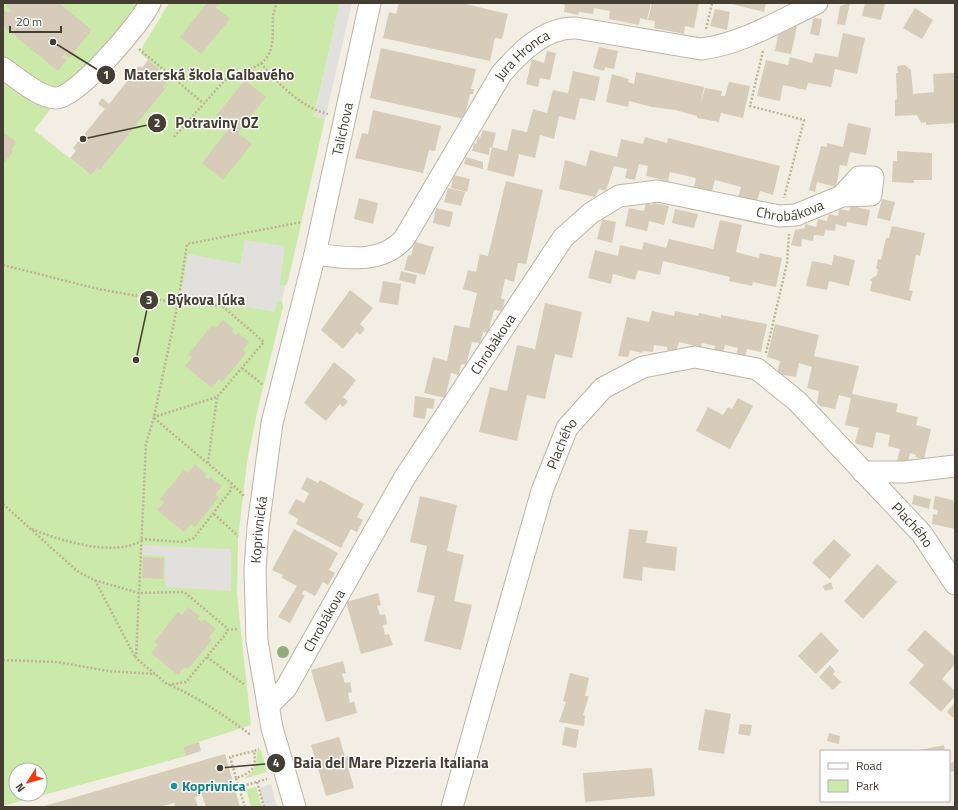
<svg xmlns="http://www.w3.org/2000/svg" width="958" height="810" viewBox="0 0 958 810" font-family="'Titillium Web',sans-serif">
<rect width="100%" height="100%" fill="#f2eee3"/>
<path fill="#cbe9a8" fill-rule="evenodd" d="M3,3H143L70,85L34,130L91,175L97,168L100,170L166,88L163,86L169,77L141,54L143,46L169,3H340L314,116L325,119L288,281L285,286L280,285L245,240L241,264L274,312L277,300L282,301L283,307L258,408L247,462L238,539L237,594L251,725L183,747L186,756L3,806ZM16,770H40V794H16Z
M261,750L267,772L243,779C255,772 257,764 257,751Z
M256,787L262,807H251L246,789Z"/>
<path fill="#e2e0dc" d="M340,3H352L325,119L314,117Z
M245,240L285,246L280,285L285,286L282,301L277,300L274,312L181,295L188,254L241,264Z
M143,545L231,549V591L165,587V556L142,555Z
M271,784L277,807H264L259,788Z"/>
<path fill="#d7ccba" d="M8,3H59L92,30L69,58L64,54L62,57L67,60L58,71L3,26V10L9,13L11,10L6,6Z
M207,3H219L215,7L230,19L201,54L180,37Z
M399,3H461L508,14L502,39L495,38L490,61L383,38L389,12L396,14Z
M561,3H651L647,20L640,18L639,25L609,19L610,11L594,8L593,14L579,12L578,15L564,12L565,5Z
M652,3H699L694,28L685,26L684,34L654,28L655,21L648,20Z
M728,3H766L764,12Z
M850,3L845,25L837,24L840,6Z
M865,3H885L881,20L862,16Z
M915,8L933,20L922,39L903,28Z
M715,9L730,12L727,30L710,26Z
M815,18L822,19L819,36L810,34L813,19Z
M797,26L791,54L775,51L778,35Z
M843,33L865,38L857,74L835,69L831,87L808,83L806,90L783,85L780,101L757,96L766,60L788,65L790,57L812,63L815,53L838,57Z
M599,47L618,51L614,69L605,67L604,71L593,68Z
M381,48L476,69L471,89H474L473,94H470L464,119L370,98Z
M547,51L556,53L550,80L540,78L538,87L526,84L532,59L544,63Z
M148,60L170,78L163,86L166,88L100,170L97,168L91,175L70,158L76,151L73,148L105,109L98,104L102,98L109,104L139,66L142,68Z
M905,65L911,70L913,94L934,92L933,74L954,73L955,123L926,125V122L921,123L917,115L895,116V100L897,99L896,73H898L897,66Z
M573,71L600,77L595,101L580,98L575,120L559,116L554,139L540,135L535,158L519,154L514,177L487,170L492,147L507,151L512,129L527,132L533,109L547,113L553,90L568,93Z
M636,72L704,87L701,103L705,88L722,91L721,96H725L729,82L750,86L743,118L721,113L719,122L697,118V116L675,110L652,107L629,101L628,107L606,102L612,74L629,79L628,82L634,84Z
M245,80L266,97L238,133L252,144L223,180L202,163L230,127L216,116Z
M373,110L441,126L435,151L429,150L423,173L355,158L362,133L368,134Z
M848,123L871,128L866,155L850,152L847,166L840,165L836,187L817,182L815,192L809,190L821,146L827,147V143L843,147Z
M483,130L496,133L492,148L490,147L489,155L472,151L474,143L476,144L478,137L480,138Z
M3,132L16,142L11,150L13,152L3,164Z
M645,137L667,143L668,138L780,166L773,195L760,191L757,201L738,197L741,187L715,180L712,191L694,187L696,178L670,172L668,181L646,176L648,166L639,164L635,180L625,178L627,169L614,166L606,191L599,189L595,197L559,189L565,160L586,166L590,150L617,157L621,139L643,144Z
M897,151L932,153V180H914V183L892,182L893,161H897Z
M466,157L483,162V169L464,164Z
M454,175L470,179L467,192L451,188Z
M506,181L543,190L526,264L518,263L514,282L505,279L501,298L505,300L502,311L494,310L488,333L483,332L480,343L472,342L466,365L461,364L459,375L451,373L445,398L424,393L433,357L447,361L454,325L469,328L477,293L463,289L468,270L476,272L480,254L488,256Z
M448,188L465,192L461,206L444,202Z
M359,198L378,203L373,224L354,219Z
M882,199L895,202L890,221L877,218Z
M646,203L652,205L653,203L669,206L664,225L649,221L647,231L625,226L629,208L644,211Z
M851,206L870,210L867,226L847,222L846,227L836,224L835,231L825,230L824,236L814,235L813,241L802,239L801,247L791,245L795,230L805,228V224L816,227L818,219L827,221L829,214L838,216L839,209L849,211Z
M436,208L453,212L450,227L433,223Z
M675,209L698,214L694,228L672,223Z
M602,219L616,222L612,243L597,239Z
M720,220L742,225L736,252L759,258L760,253L782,258L776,287L753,282L752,286L729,281L730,277L663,261L660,275L638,270L635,280L613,274L611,284L588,278L595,250L618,256L620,245L642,250L644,242L666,248L669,239L713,249Z
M892,226L925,233L920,256L916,255L909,290L913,291L910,301L870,291L872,282L870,280L877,275L878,269H876L878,259L881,260L886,238H889Z
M415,242L434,247L425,275L404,270L408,255L411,256Z
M834,255L855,260L849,286L829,281L827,290L806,286L812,261L832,265Z
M401,271L417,275L415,284L399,280Z
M383,281L401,284L398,305L379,302Z
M350,290L373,308L360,324L365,329L360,335L357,332L343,349L321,330Z
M545,303L582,312L572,358L555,354L545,399L527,395L517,441L479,432L490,387L507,391L517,345L535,349Z
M652,311L674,316L675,311L698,316L699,313L721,318V315L767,324L761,352L747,349L745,357L736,355L738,348L725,345L723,353L714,351L715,346L702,343L700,351L691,349L692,345L679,342L676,352L667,350V347L654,345L653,352L643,351L642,353L630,350L628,357L618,356L627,317L649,322Z
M223,320L234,329L232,331L236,335L238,332L249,342L243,350L246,353L234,368L222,382L219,379L212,388L185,366L192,357L188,355L199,341L212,325L216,328Z
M775,324L819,335L814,356L859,366L852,394L898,404L896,412L918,417L916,425L931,429L924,459L915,457L916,455L910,453L907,468L896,465L900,449L888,446L890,435L876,432L873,448L857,444L855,442L859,428L845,425L851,398L839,395L835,409L820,406L817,403L819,391L807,388L812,367L799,363L796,377L777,374L780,361L767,357Z
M334,362L356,380L343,397L348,401L343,407L340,404L326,421L304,403Z
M415,396L435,399L433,409L427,408L425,419L413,417Z
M738,398L753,406L730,449L696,431L708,407L723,415L728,407L732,409Z
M195,464L206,474L205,476L208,479L210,477L222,486L215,495L219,497L195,527L191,524L184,532L157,510L164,502L160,499L184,470L188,473Z
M307,477L318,483L320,480L364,504L357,517L363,520L357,532L351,529L341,548L296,524L298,519L288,513L296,499L304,503L309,493L301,489Z
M914,495L931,499L929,509L912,504Z
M420,496L457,505L447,551L464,555L454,601L472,605L461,650L424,641L435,596L417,592L427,546L410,542Z
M935,496L953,500V502L955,503V529L932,524L933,514L937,515L938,510L933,509Z
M294,529L338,553L329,570L335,573L328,585L323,582L315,596L304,590L302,594L305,595L290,623L278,617L297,586L282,578L283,575L272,570Z
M629,529L648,531L646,543L677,547L675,571L643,567L642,581L623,578Z
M834,539L851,555L830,579L812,563Z
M143,557L164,558L163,579L142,578Z
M877,564L897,582L863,619L844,601Z
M831,582L833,589L825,591L823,586Z
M378,593L381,605L377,606L380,615L385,614L387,624L383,625L385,635L389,634L393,645L361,654L346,602Z
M188,607L200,616L198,619L202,622L204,619L216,629L209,637L212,640L188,669L184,667L178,675L151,653L158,645L154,642L178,612L182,615Z
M925,630L955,657V664L942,679L955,691V696L941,712L909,683L924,665L907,650Z
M821,632L839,651L816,674L798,656Z
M343,661L346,673L342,674L345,683L350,682L352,692L348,693L350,703L354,701L357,713L326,722L311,670Z
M830,665L835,671L833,674L841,682L833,690L819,677Z
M570,673L589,678L585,696H589L583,715L585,716L584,726L559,722L566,702L563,701Z
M955,702V715L953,718L947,712Z
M705,709L731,714L724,754L698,750Z
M740,724L752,725L750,736L738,734Z
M565,727L579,730L576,748L562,745Z
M829,733L840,736L839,744L827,741Z
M339,737L345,757L349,756L352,766L348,767L354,788L326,796L311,745Z
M199,742L201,751L186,756L183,747Z
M944,745L945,751H921V750Z
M225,754L240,807H206L202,795L195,797L198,807H176L174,803L159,807H41Z
M954,762L955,771L949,772V763Z
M652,768L655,796L585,802L583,773Z"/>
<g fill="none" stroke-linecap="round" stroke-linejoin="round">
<g stroke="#beb6a5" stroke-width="23">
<g id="minor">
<path d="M3,68C17,78 40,98 56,98C77,98 142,22 150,3"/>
<path id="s1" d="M315,254C347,258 380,265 404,239L501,74C520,52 545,27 576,28L701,49C742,44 781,20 817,3"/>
<path d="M863,472H904L955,466"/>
<path id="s2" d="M268,706L286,688L405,477L563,238L591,213L619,196L658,191L779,216L796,215L842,196L871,195L873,177H859L842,196"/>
<path id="s3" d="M295,807L272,728L257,641L255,570L258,527L272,423L315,254L370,3"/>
<path id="s4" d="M452,807L542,491L567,428L603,388L643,367L695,357L757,369L797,401L922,534L955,584"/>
</g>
</g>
<path stroke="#c0b295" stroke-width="2.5" stroke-dasharray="2 2" stroke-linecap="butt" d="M706,29L712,3
M139,49L203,103
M763,51L750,106L804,120L784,198
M261,63C279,84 300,107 328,114
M174,137L226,79C237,72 250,71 260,64C276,53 272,34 273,18C273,13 275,8 277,3
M3,265L98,289L178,303L222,306L264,342L217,397L154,417
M766,353L787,263L789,234
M242,368L263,385
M208,463L217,397
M231,483L244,496
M3,504L77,571L94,580L139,593L184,592L226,627L228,631L186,682L168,685L136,658L146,444L154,417L178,303L187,244L302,222
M214,514L238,536
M32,529C60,541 114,557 141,541
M141,539L183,542L194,538L231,490V483L154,418
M95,580L135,657
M227,630L239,629
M207,657L245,685
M3,660L57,662L108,671L155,674
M170,685C199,698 225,716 251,735
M236,778L230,757L254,751
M257,782L264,807
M239,787L267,779
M245,807L236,778C252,773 257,767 254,751L259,749"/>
<use href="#minor" stroke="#fff" stroke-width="21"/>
</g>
<circle fill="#91ad7a" cx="283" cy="652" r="6"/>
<circle fill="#0f9aa8" stroke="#fff" stroke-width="1.5" cx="174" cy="786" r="4"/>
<g text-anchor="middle" stroke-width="3" stroke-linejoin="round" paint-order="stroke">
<g font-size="14" fill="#443e33" stroke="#fff">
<text dy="5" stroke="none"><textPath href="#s1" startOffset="314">Jura Hronca</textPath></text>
<text dy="5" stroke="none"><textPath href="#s3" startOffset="692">Talichova</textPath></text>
<text dy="5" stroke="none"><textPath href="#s2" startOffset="799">Chrobákova</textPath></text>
<text dy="5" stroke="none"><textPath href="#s2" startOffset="427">Chrobákova</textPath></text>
<text dy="5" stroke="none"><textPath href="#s4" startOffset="380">Plachého</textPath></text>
<text dy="5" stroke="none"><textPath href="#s4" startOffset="832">Plachého</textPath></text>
<text dy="5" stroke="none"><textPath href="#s3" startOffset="282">Koprivnická</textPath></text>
<text dy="5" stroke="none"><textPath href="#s2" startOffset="103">Chrobákova</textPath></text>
</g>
<g font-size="14" font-weight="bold" fill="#0d838f" stroke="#fff" text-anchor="start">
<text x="182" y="791">Koprivnica</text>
</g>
</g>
<path fill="none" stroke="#443e33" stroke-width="1.5" d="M53 42L106 75M83 139L157 123M136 360L149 300M220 768L276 763"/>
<g fill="#443e33" stroke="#fff" stroke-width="1.5">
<circle cx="53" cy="42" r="4"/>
<circle cx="83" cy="139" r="4"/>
<circle cx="136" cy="360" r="4"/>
<circle cx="220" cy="768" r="4"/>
<circle cx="106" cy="75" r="10"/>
<circle cx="157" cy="123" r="10"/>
<circle cx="149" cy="300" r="10"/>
<circle cx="276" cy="763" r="10"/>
</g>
<g font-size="12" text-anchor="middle" font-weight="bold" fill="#fff">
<text x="106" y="79">1</text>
<text x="157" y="127">2</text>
<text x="149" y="304">3</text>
<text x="276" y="767">4</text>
</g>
<g font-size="15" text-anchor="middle" font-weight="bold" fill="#443e33" stroke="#fff" stroke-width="3" stroke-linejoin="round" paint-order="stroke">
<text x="209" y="80">Materská škola Galbavého</text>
<text x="217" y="128">Potraviny OZ</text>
<text x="206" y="305">Býkova lúka</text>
<text x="391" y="768">Baia del Mare Pizzeria Italiana</text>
</g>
<rect width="958" height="810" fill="none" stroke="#443e33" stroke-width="8"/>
<rect x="820" y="750" width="130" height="52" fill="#ffffff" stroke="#b4b2ad"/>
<rect x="828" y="763" width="20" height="6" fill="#ffffff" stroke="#b4b2ad"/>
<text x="856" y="770" font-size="12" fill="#443e33">Road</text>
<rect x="828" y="780" width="20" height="12" fill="#cbe9a8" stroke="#b4b2ad"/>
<text x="856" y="790" font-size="12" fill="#443e33">Park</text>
<g transform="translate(28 782) rotate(234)"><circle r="19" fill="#ffffff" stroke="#b4b2ad"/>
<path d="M0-3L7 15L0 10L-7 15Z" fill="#ff350d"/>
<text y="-6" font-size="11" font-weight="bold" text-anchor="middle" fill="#443e33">N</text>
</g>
<path d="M10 26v6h51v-6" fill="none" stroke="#443e33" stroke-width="2"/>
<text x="16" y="26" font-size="12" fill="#443e33" stroke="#ffffff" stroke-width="3" paint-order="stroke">20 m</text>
</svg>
